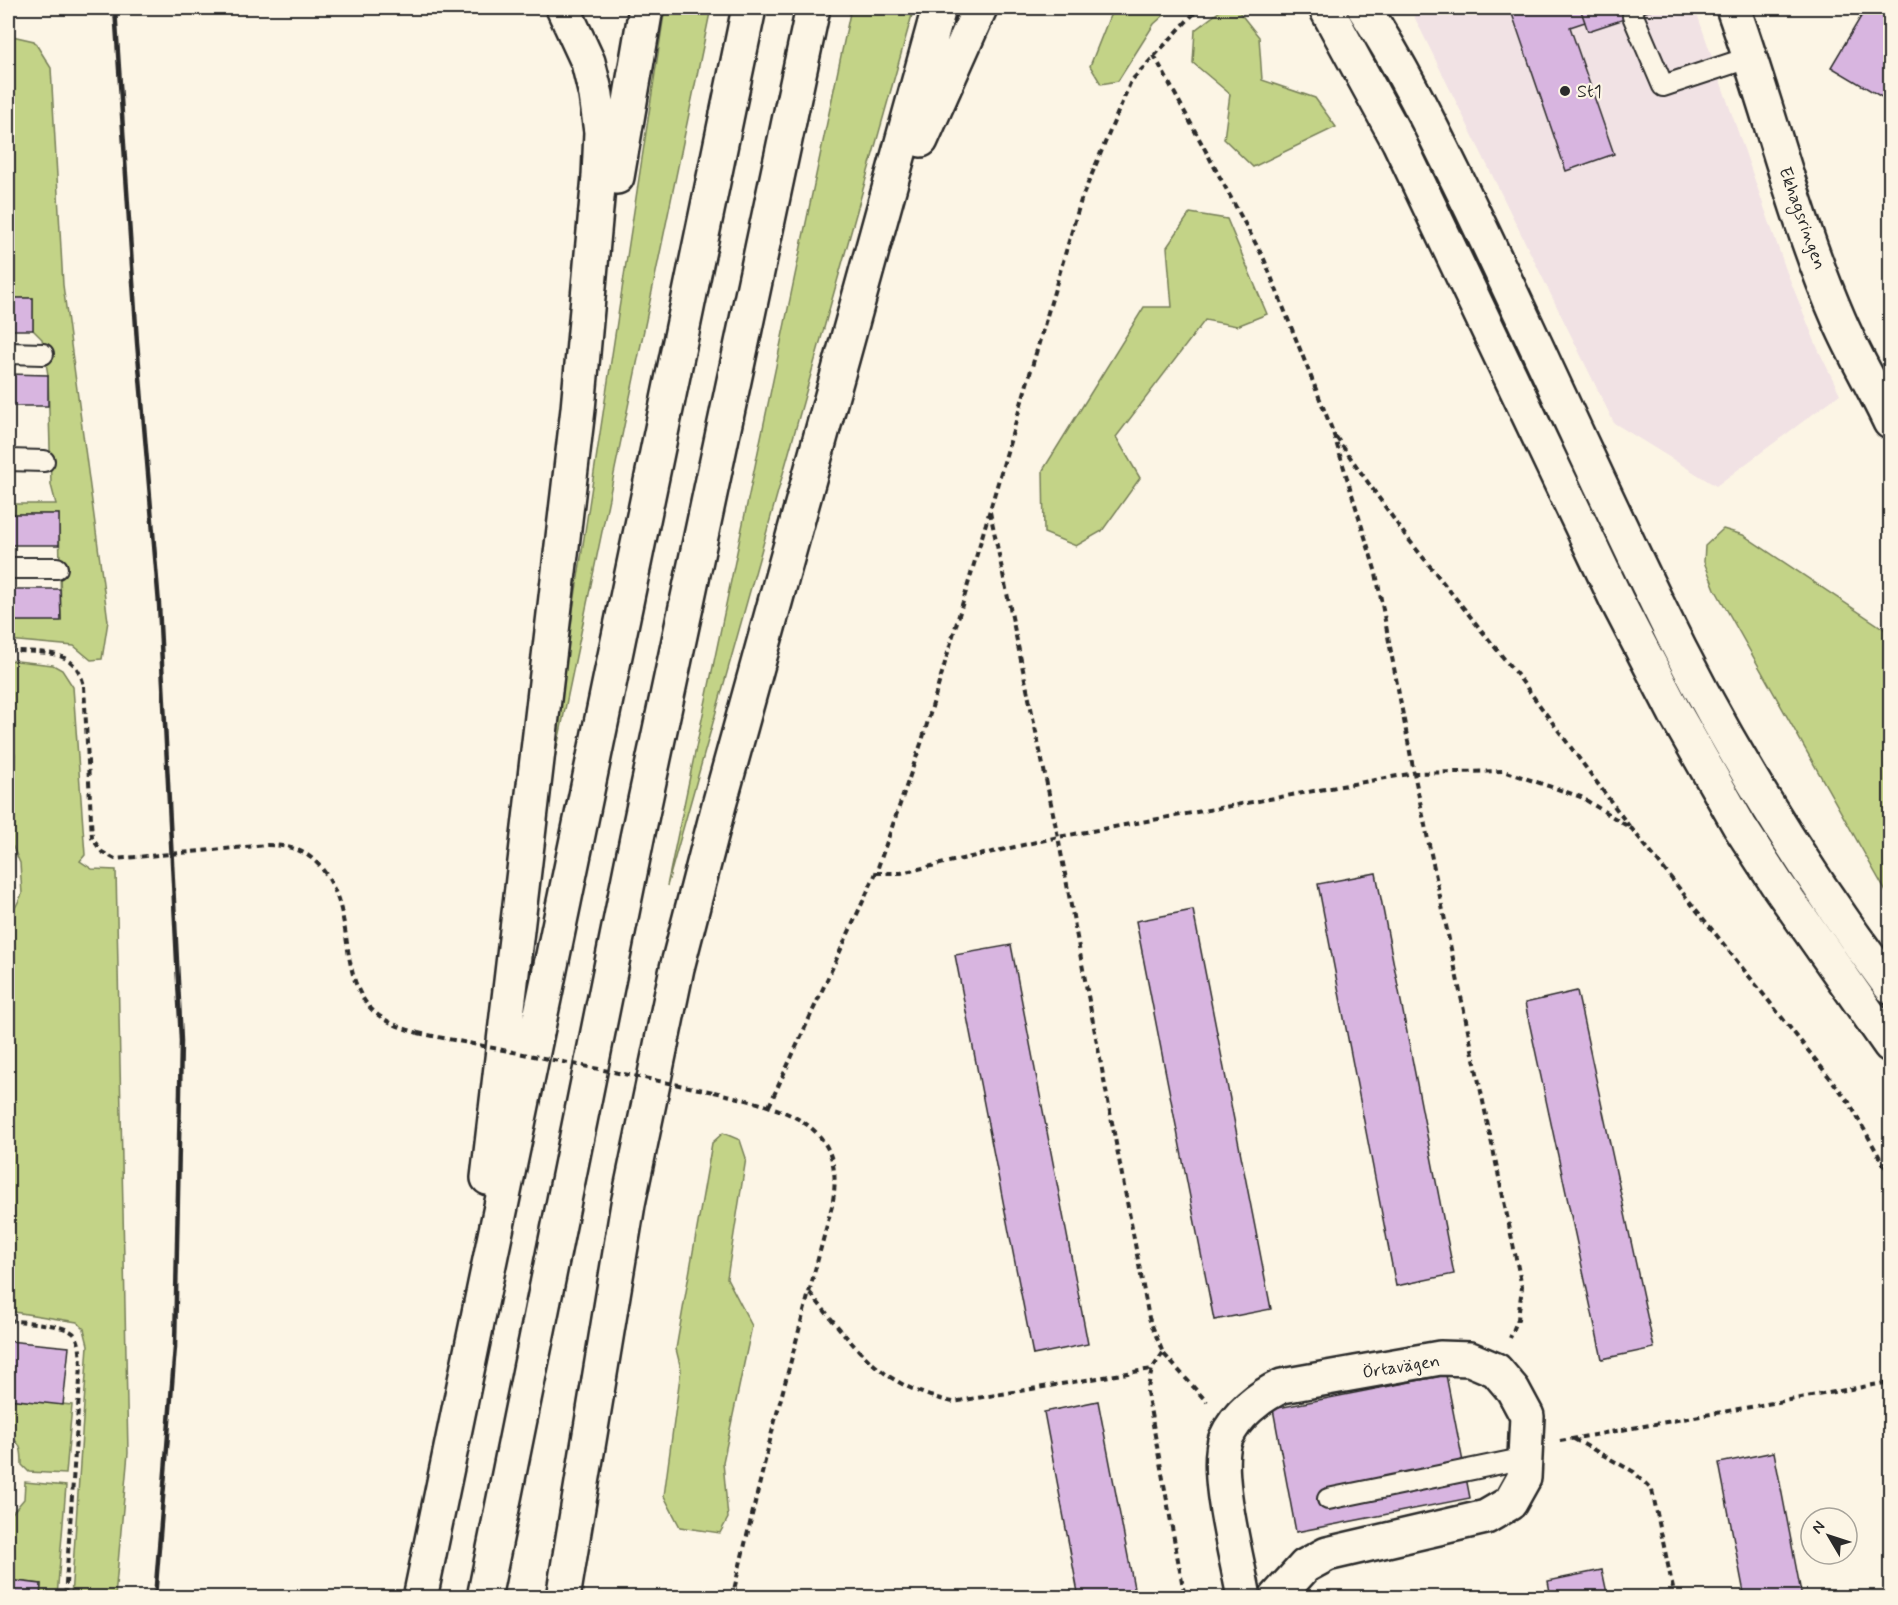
<svg xmlns="http://www.w3.org/2000/svg" width="1898" height="1605" viewBox="0 0 1898 1605" font-family="Mynerve,sans-serif">
<rect width="100%" height="100%" fill="#fcf5e5"/>
<filter id="ink" filterUnits="userSpaceOnUse"><feTurbulence type="fractalNoise" baseFrequency=".0167" numOctaves="2"/><feDisplacementMap in="SourceGraphic" scale="12" xChannelSelector="R" yChannelSelector="G"/><feConvolveMatrix kernelMatrix="1 2 1 2 8 2 1 2 1" color-interpolation-filters="sRGB"/></filter>
<g filter="url(#ink)">
<path fill="#f1e2e4" d="M1410,8H1695L1786,270L1818,349L1840,394L1716,486L1614,423Z"/>
<path fill="#c3d387" stroke="#777f59" stroke-width="1.5" d="M665,8H711L538,839Z
M851,8H914L667,886Z
M1113,8H1172L1154,24L1118,81L1101,84L1090,66Z
M1224,8H1236L1259,37L1262,80L1315,98L1336,127L1253,167L1224,139L1230,94L1193,63L1195,30Z
M8,35L34,41L51,68L63,285L108,621L102,659L91,660L74,646L8,640V621L61,620L59,514H8V504H56L51,485L48,375L42,339L33,330V298H8Z
M1190,213L1227,219L1267,314L1237,326L1205,320L1116,437L1140,478L1102,531L1076,546L1044,533L1043,470L1144,307H1172L1167,247Z
M1723,529L1743,535L1890,633V899L1715,589L1704,562L1705,546Z
M8,660L53,665L62,670L73,687L85,855L80,861L92,869L116,870L128,1453L115,1597H71L88,1345L84,1329L77,1322L8,1311V930L9,912L16,906L22,894L20,863L12,845L15,754L8,737Z
M723,1133L740,1140L746,1158L727,1278L752,1326L723,1462L728,1518L720,1533L680,1527L664,1496L681,1369L676,1349L712,1143Z
M8,1399L72,1405L66,1474L29,1472L22,1465C22,1454 22,1440 8,1438Z
M25,1482L66,1486L57,1597H40L41,1584L8,1580V1518L24,1499Z"/>
<path fill="#d8b5e0" stroke="#2b2b2b" stroke-width="1.5" d="M1510,8H1580L1585,22L1570,27L1614,154L1566,171Z
M1580,8H1658L1588,31Z
M1866,8H1890L1888,21L1890,22V102L1831,67Z
M8,298H33V330H8Z
M8,374L48,375V406H8Z
M8,514H59V545H8Z
M8,589H60L61,621H8Z
M1376,873L1454,1274L1396,1286L1318,884Z
M1193,910L1271,1309L1214,1320L1136,921Z
M1011,945L1088,1344L1033,1355L955,955Z
M1577,991L1654,1348L1602,1359L1525,1003Z
M8,1341L69,1347L63,1405L8,1399Z
M1446,1375L1470,1498L1296,1532L1273,1409Z
M1098,1401L1136,1598H1079L1044,1412Z
M1774,1452L1802,1598H1745L1719,1463Z
M1602,1570L1608,1598H1551L1548,1581Z
M8,1580L41,1584L40,1598H8Z"/>
<g fill="none" stroke-linecap="round" stroke-linejoin="round">
<g stroke="#2b2b2b" stroke-width="24">
<path id="lane" d="M1633,16L1663,86L1751,57
M8,353L43,354
M8,460L44,461
M8,568H57
M1328,1499L1526,1458"/>
</g>
<g stroke="#2b2b2b" stroke-width="38">
<path id="street" d="M1244,1598C1238,1561 1213,1470 1226,1438C1236,1415 1260,1396 1282,1386L1440,1358L1470,1359L1496,1370L1513,1390L1527,1416L1524,1478L1510,1503L1486,1517L1327,1554L1305,1566L1276,1598"/>
</g>
<g stroke="#2b2b2b" stroke-width="38">
<path id="secondary" d="M1733,8C1770,111 1795,219 1839,320C1854,355 1874,388 1890,422"/>
</g>
<g stroke="#2b2b2b" stroke-width="38">
<path id="highway" d="M1326,8L1399,142L1617,601L1675,713L1740,827L1777,884L1890,1045
M1364,8C1406,72 1438,141 1472,210C1535,341 1594,474 1658,605C1722,739 1802,867 1890,986
M921,140L980,8
M617,177L646,8
M488,1178L578,409L599,176L601,132L596,95L588,62L563,8
M420,1598L749,8
M484,1598L637,838L813,8
M563,1598L628,1204L677,968L719,805L939,8"/>
</g>
<path stroke="#2b2b2b" stroke-width="4" stroke-dasharray="6 4.5" stroke-linecap="butt" d="M1154,55L1264,259L1333,432L1376,573L1414,773L1522,1287L1518,1319L1510,1338
M1336,437L1405,535L1518,676L1629,826
M990,512L1058,837L1149,1318L1163,1353L1207,1402
M8,650C41,654 75,646 84,686
M267,845C290,845 309,851 323,870C355,913 339,968 367,1004C379,1020 399,1027 418,1033
M876,873H901L1058,837L1414,773L1504,771L1581,797L1632,829L1849,1102L1890,1176
M714,1092C779,1108 849,1119 832,1206L772,1432L732,1598
M769,1106L876,873L922,741L1081,200L1131,81L1199,8
M810,1293C856,1348 879,1386 953,1402L1152,1369
M8,1320C22,1322 63,1324 73,1333C81,1340 80,1355 81,1365L65,1598
M1163,1353L1152,1369L1147,1392L1185,1598
M1574,1439L1634,1472L1652,1490L1675,1598
M1560,1441L1890,1382"/>
<use href="#lane" stroke="#fcf5e5" stroke-width="20"/>
<use href="#street" stroke="#fcf5e5" stroke-width="33"/>
<use href="#secondary" stroke="#fcf5e5" stroke-width="33"/>
<use href="#highway" stroke="#fcf5e5" stroke-width="33"/>
<path stroke="#2b2b2b" stroke-width="4.5" d="M115,8L137,342L159,604L181,1041L175,1347L155,1598"/>
<path stroke="#2b2b2b" stroke-width="4" stroke-dasharray="6 4.5" stroke-linecap="butt" d="M84,686L92,838L102,852L115,859L267,845
M418,1033L714,1092"/>
</g>
</g>
<circle fill="#2b2b2b" stroke="#fcf5e5" stroke-width="2" cx="1565" cy="91" r="6"/>
<g text-anchor="middle" stroke-width="4.5" stroke-linejoin="round" paint-order="stroke">
<g font-size="18" fill="#2b2b2b" stroke="#fcf5e5" text-anchor="start">
<text x="1577" y="97">St1</text>
</g>
<g font-size="18" fill="#2b2b2b" stroke="#fcf5e5">
<text transform="translate(1803 218) rotate(70)" y="6">Ekhagsringen</text>
<text transform="translate(1401 1366) rotate(-9)" y="6">Örtavägen</text>
</g>
</g>
<rect width="1898" height="1605" fill="none" stroke="#fcf5e5" stroke-width="30"/>
<rect x="15" y="15" width="1868" height="1575" fill="none" stroke="#2b2b2b" stroke-width="2" filter="url(#ink)"/>
<g transform="translate(1829 1536) rotate(309)"><circle r="28" fill="#fcf5e5" stroke="#a8a49b" stroke-width="1.5"/>
<path d="M0-4.5L10 22L0 15L-10 22Z" fill="#2b2b2b"/>
<text y="-9" font-size="16" font-weight="bold" text-anchor="middle" fill="#2b2b2b">N</text>
</g>
</svg>
